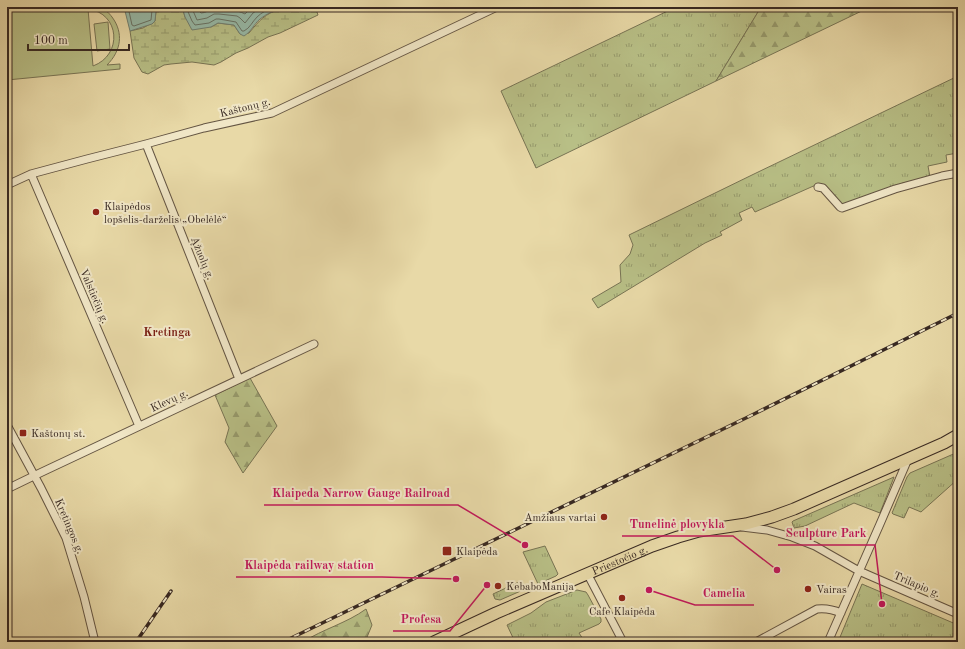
<svg xmlns="http://www.w3.org/2000/svg" width="965" height="649" viewBox="0 0 965 649" font-family="'Old Standard TT',serif">
<defs>
<pattern id="grass-tufts" width="24" height="20" patternUnits="userSpaceOnUse"><rect width="24" height="20" fill="#b8bf86"/><path d="M3 7l-1-3M5 7V3M7 7l1-3M15 17l-1-3M17 17v-4M19 17l1-3" fill="none" stroke="#979b6d"/></pattern>
<pattern id="forest-firs" width="22" height="20" patternUnits="userSpaceOnUse"><rect width="22" height="20" fill="#b8bf86"/><path d="M5 1l3.5 6h-7zM16 11l3.5 6h-7z" fill="#979b6d"/></pattern>
<pattern id="wetland-marsh" width="20" height="14" patternUnits="userSpaceOnUse"><rect width="20" height="14" fill="#b8bf86"/><path d="M1 5h8M5 5V1M11 12h8M15 12V8" fill="none" stroke="#979b6d"/></pattern>
</defs>
<rect width="100%" height="100%" fill="#e8d9a7"/>
<filter id="stains"><feTurbulence type="fractalNoise" baseFrequency=".005" numOctaves="4"/><feColorMatrix values="0 0 0 0 .2 0 0 0 0 .09 0 0 0 0 .02 0 0 0 .5 -.17"/></filter>
<radialGradient id="worn" r=".72"><stop offset=".6" stop-color="#630" stop-opacity="0"/><stop offset="1" stop-color="#630" stop-opacity=".3"/></radialGradient>
<path fill="url(#grass-tufts)" stroke="#787454" d="M676,7H752L758,12L716,81L536,168L501,91Z
M958,76V153L946,155L947,162L928,166L930,177L903,183L845,204H840L818,184L755,212L752,207L739,213L742,220L720,232L722,235L705,243L598,308L592,299L621,282L620,265L630,254L633,245L629,235L754,174Z
M958,452V479L921,512L909,507L904,518L893,514L892,513L907,477L910,473Z
M894,477L880,513L854,503L805,526L794,528L792,522L793,521Z
M545,546L558,574L556,576L538,584L523,552Z
M519,582L523,590L500,600L495,599L493,594Z
M862,584L958,625V642H838Z
M577,590L586,592L588,595L601,619V622L599,624L579,633L583,639L578,642H515L507,625L531,613L546,602Z"/>
<path fill="url(#forest-firs)" stroke="#787454" d="M752,7H870L716,81L758,12Z
M250,378L277,426L243,473L225,442L229,428L215,395Z
M366,609L372,625L365,642H303C323,629 347,623 366,609Z"/>
<path fill="url(#wetland-marsh)" stroke="#787454" d="M160,7H176L183,10L185,17L211,27L218,23L234,25L240,34L249,33C260,20 264,14 281,9L282,7H309L317,12L318,15L280,33L268,37L248,48L236,53L221,62L214,65L192,62L171,64L164,65L148,74L142,72L134,58L130,31L143,28L155,21L156,11Z"/>
<path fill="#b8bf86" stroke="#787454" fill-rule="evenodd" d="M52,7C64,7 76,7 87,7C91,7 96,6 100,7C104,8 109,13 112,17C124,33 121,51 107,65L120,64V69L7,80V11ZM88,9C120,13 123,55 93,66Z
M108,22L110,49L97,51L94,24Z"/>
<path fill="#97baa8" stroke="#718072" d="M124,7H160L156,11L155,21L152,24L130,31Z
M176,7H282L281,9C273,11 266,14 260,19C253,25 252,31 244,36L240,34L234,25L218,23L211,27L192,30L185,17L183,10Z"/>
<g fill="none" stroke-linecap="round" stroke-linejoin="round">
<path stroke="#687265" stroke-width="1" d="M128,7L132,25L134,26L151,20L152,10L155,7
M186,7L192,21L195,25L209,23L216,19H219L236,22L242,31H244C250,28 252,22 257,17C261,13 268,9 274,7
M191,7L194,13L197,20L207,18L214,14H219L237,16L240,18L245,23L253,13L262,7
M198,7L200,12L201,13C206,13 209,10 213,8C221,6 237,10 245,14L252,7"/>
<g stroke="#645543" stroke-width="9">
<path id="minor" d="M146,144L239,379
M31,174L139,426
M7,185L31,174L87,159L146,144L204,128L272,113L497,7
M818,187L823,188L840,207L842,208L895,189L942,176L958,173
M7,425L41,488L66,538L84,597L95,642
M7,489L42,472L314,344
M742,527L767,530L792,537L815,546L859,571L958,614
M587,573L623,642
M756,642L817,609C826,608 832,609 841,613
M828,642L880,524L908,459"/>
</g>
<g stroke="#382922" stroke-width="13">
<g id="primary">
<path id="s1" d="M434,642L496,613L652,546L678,537L699,531L746,524L772,517L794,509L944,443L958,435"/>
</g>
</g>
<use href="#minor" stroke="#f0e6c6" stroke-width="7"/>
<use href="#primary" stroke="#e8d9a7" stroke-width="11"/>
<g stroke="#382922" stroke-width="3.5">
<path id="rail" d="M136,642L171,591
M283,642L750,416L958,313"/>
</g>
<use href="#rail" stroke="#f0e6c6" stroke-width="2" stroke-dasharray="6" stroke-linecap="butt"/>
</g>
<g fill="#8f2418" stroke="#f0e6c6" stroke-width="1.5">
<circle cx="96" cy="212" r="4"/>
<rect x="19" y="429" width="8" height="8" rx="2"/>
<circle cx="604" cy="517" r="4"/>
<rect x="442" y="546" width="10" height="10" rx="2"/>
<circle cx="498" cy="586" r="4"/>
<circle cx="808" cy="589" r="4"/>
<circle cx="622" cy="598" r="4"/>
</g>
<g text-anchor="middle" stroke-width="4" stroke-linejoin="round" paint-order="stroke">
<g font-size="11" fill="#382922" stroke="#f0e6c6">
<text transform="translate(245 107) rotate(-14)" y="4">Kaštonų g.</text>
<text transform="translate(203 258) rotate(68)" y="4">Ąžuolų g.</text>
<text transform="translate(95 296) rotate(67)" y="4">Valstiečių g.</text>
<text transform="translate(169 400) rotate(-25)" y="4">Klevų g.</text>
<text transform="translate(70 526) rotate(67)" y="4">Kretingos g.</text>
<text dy="4" stroke="none"><textPath href="#s1" startOffset="203">Priestočio g.</textPath></text>
<text transform="translate(917 584) rotate(23)" y="4">Trilapio g.</text>
</g>
<g font-size="11" fill="#382922" stroke="#f0e6c6" text-anchor="start">
<text x="104" y="210">Klaipėdos<tspan x="104" dy="13">lopšelis-darželis „Obelėlė“</tspan></text>
<text x="31" y="437">Kaštonų st.</text>
<text x="596" y="521" text-anchor="end">Amžiaus vartai</text>
<text x="456" y="555">Klaipėda</text>
<text x="506" y="590">KebaboManija</text>
<text x="816" y="593">Vairas</text>
<text x="622" y="615" text-anchor="middle">Cafe Klaipėda</text>
</g>
<g font-size="12" font-weight="bold" fill="#7a1f14" stroke="#f0e6c6">
<text x="167" y="336">Kretinga</text>
</g>
</g>
<path fill="none" stroke="#c2185b" stroke-width="1.5" d="M525 545L458 505H264M777 570L733 536H622M882 604L875 545H778M456 579L382 577H236M649 590L695 605H754M487 585L450 631H393"/>
<g fill="#c2185b" stroke="#f0e6c6" stroke-width="1.5">
<circle cx="525" cy="545" r="4"/>
<circle cx="777" cy="570" r="4"/>
<circle cx="882" cy="604" r="4"/>
<circle cx="456" cy="579" r="4"/>
<circle cx="649" cy="590" r="4"/>
<circle cx="487" cy="585" r="4"/>
</g>
<g font-size="12" text-anchor="middle" font-weight="bold" fill="#c2185b" stroke="#f0e6c6" stroke-width="4" stroke-linejoin="round" paint-order="stroke">
<text x="361" y="497">Klaipeda Narrow Gauge Railroad</text>
<text x="677" y="528">Tunelinė plovykla</text>
<text x="826" y="537">Sculpture Park</text>
<text x="309" y="569">Klaipėda railway station</text>
<text x="724" y="597">Camelia</text>
<text x="421" y="623">Profesa</text>
</g>
<rect width="965" height="649" fill="none" stroke="#e8d9a7" stroke-width="24"/>
<rect x="8" y="8" width="949" height="633" fill="none" stroke="#382922" stroke-width="2"/>
<rect x="12" y="12" width="941" height="625" fill="none" stroke="#382922"/>
<path d="M28 44v6h101v-6" fill="none" stroke="#382922" stroke-width="2"/>
<text x="34" y="44" font-size="12" fill="#382922" stroke="#f0e6c6" stroke-width="3" paint-order="stroke">100 m</text>
<rect width="100%" height="100%" filter="url(#stains)"/>
<rect width="100%" height="100%" fill="url(#worn)"/>
</svg>
